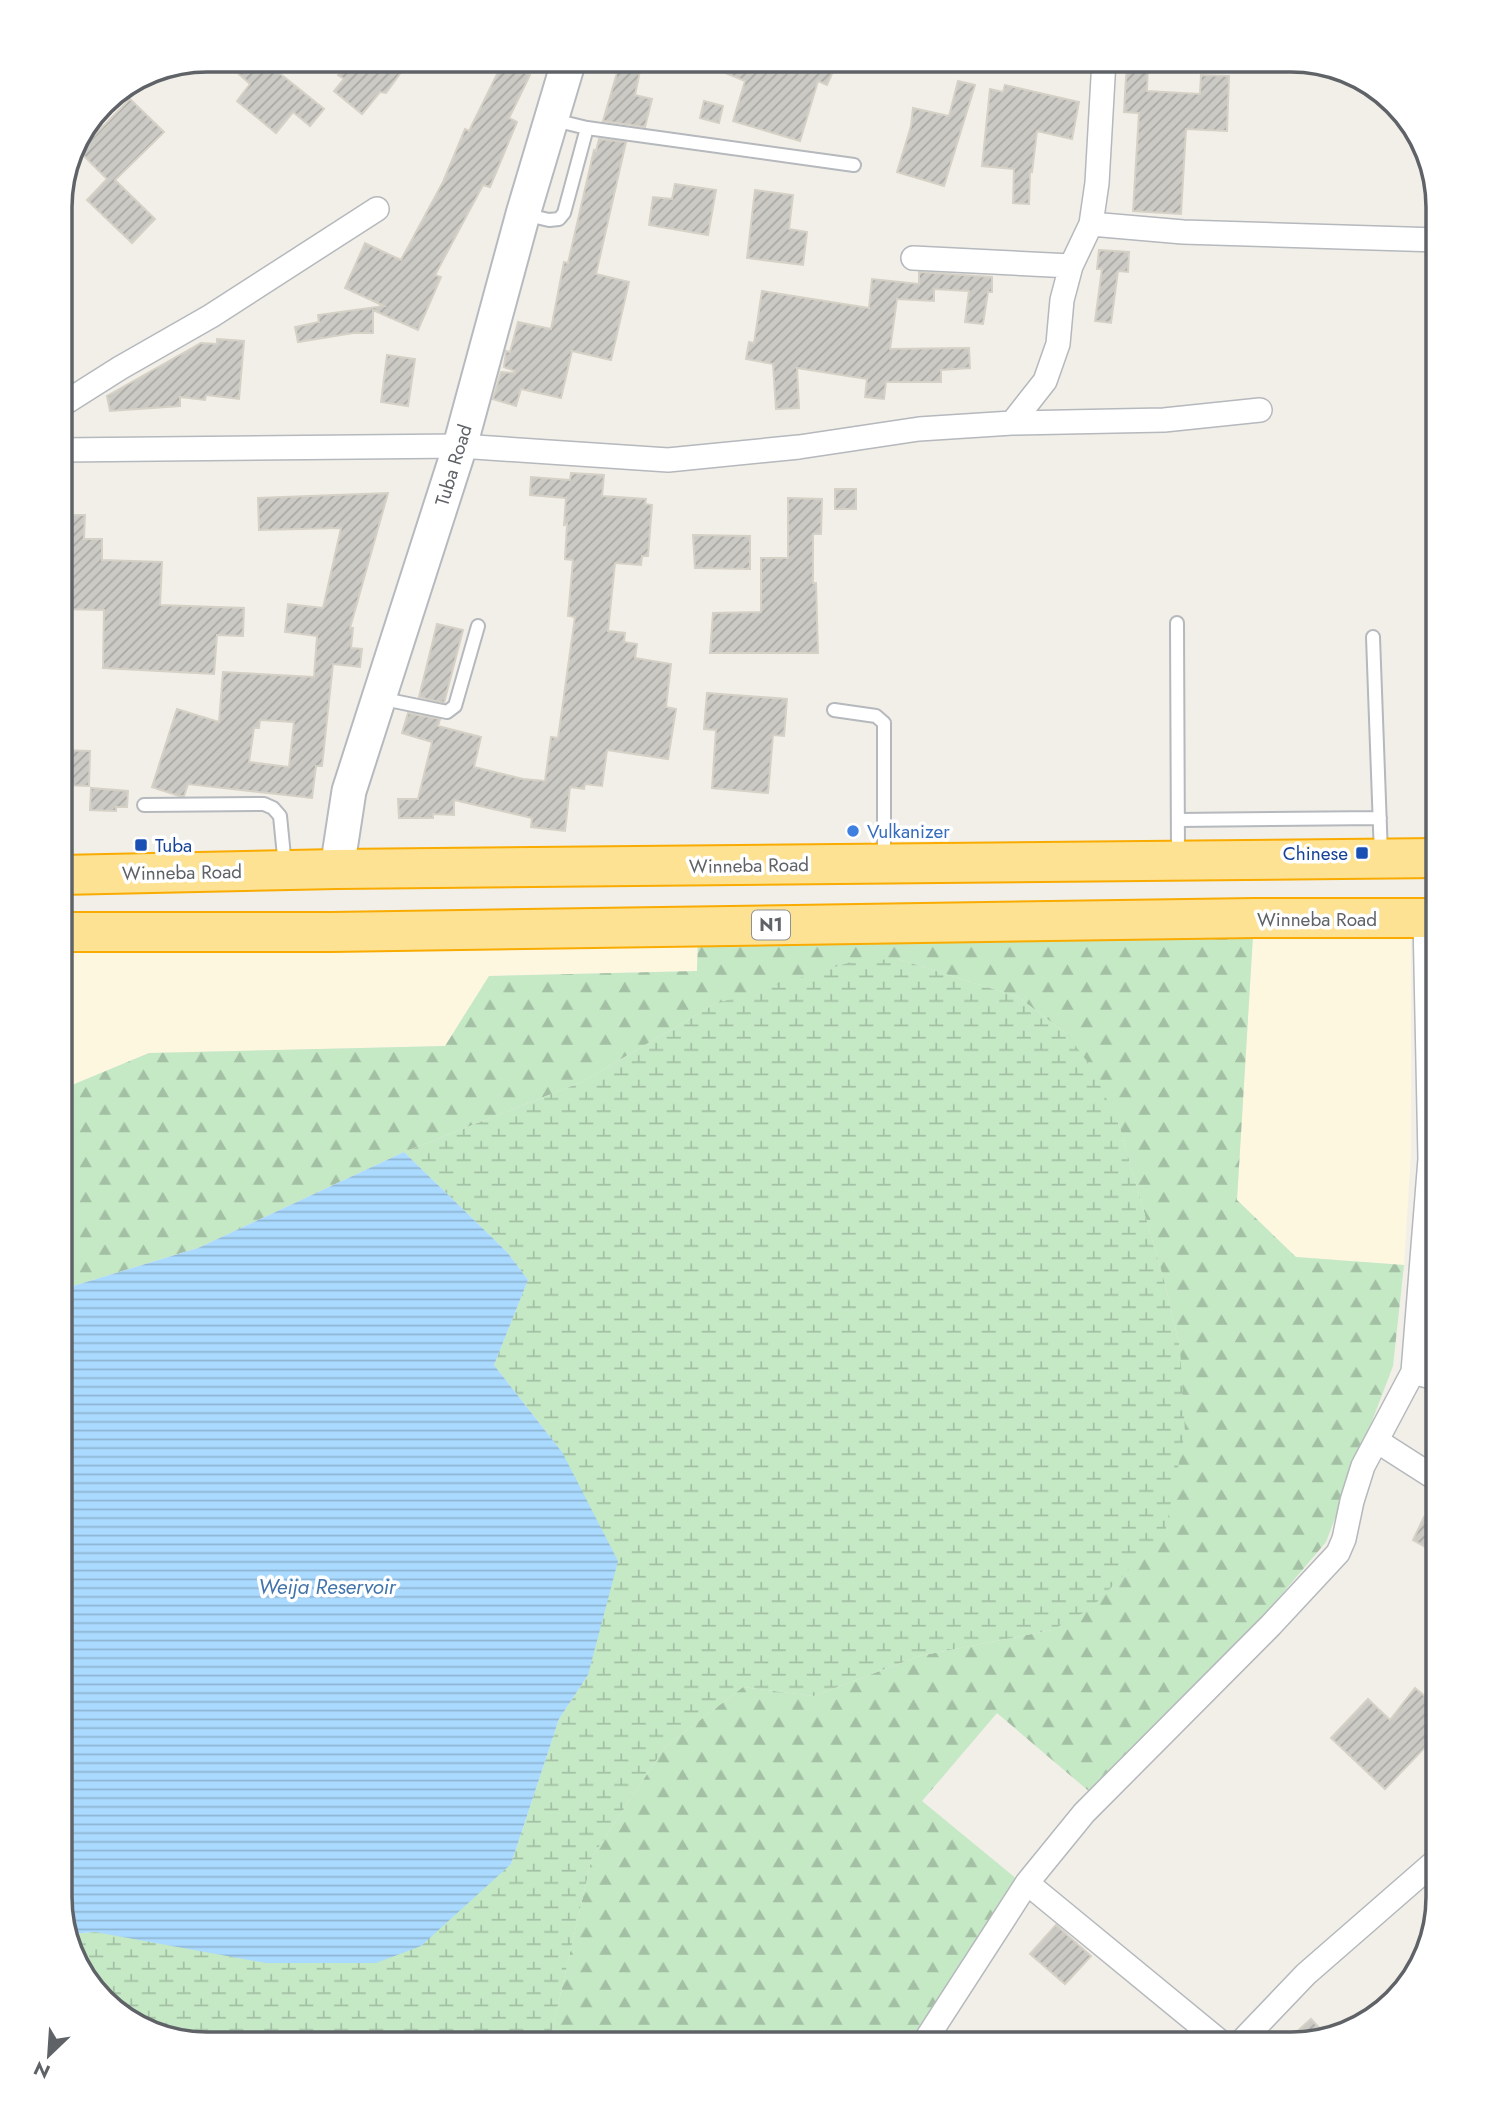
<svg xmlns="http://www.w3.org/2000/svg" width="1498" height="2104" viewBox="0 0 1498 2104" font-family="Jost,sans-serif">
<defs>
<pattern id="forest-firs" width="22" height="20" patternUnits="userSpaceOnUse" patternTransform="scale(1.75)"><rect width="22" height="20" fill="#c5e8c5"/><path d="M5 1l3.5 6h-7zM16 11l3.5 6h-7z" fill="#a3c0a4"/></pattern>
<pattern id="wetland-marsh" width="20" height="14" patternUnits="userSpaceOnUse" patternTransform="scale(1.75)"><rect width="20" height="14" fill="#c5e8c5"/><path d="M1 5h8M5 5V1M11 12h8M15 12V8" fill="none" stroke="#a3c0a4"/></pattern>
<pattern id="water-rules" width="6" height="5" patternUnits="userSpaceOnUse" patternTransform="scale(1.75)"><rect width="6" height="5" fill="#aadaff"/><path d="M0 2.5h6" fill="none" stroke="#8eb4d2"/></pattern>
<pattern id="building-hatch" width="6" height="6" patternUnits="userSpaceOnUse" patternTransform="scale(1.75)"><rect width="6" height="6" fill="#cccac5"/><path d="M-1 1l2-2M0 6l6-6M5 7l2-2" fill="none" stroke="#a9a8a4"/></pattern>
</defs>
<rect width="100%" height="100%" fill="#f1efe8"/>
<path fill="#fef7e0" d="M1253,936L1411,938V1153L1404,1265L1296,1257L1237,1200Z
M698,939L697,971L489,976L445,1046L149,1053L72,1085L60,1084V952L82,950Z"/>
<path fill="url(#forest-firs)" d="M1253,936L1237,1200L1296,1257L1404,1265L1393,1366L1326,1542L1241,1642L1091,1793L997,1713L922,1801L1018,1880L907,2044H549L592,1857L665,1747L743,1687L814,1696L919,1656L1052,1630L1180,1348L1165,1284L1118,1122L1067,1034L1018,997L898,959L715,1004L582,1082L404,1152L198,1248L60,1290V1084L72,1085L149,1053L445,1046L489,976L697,971L698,939Z
M118,2010L179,2038L255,2037L263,2044H198L133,2025Z"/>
<path fill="url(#wetland-marsh)" d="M898,959L1018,997L1067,1034L1091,1067L1118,1122L1165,1284L1180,1348L1185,1432L1165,1533L1090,1609L1052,1630L919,1656L814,1696L743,1687L665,1747L592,1857L549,2044H263L255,2037L179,2038L118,2010L79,1971L69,1934L95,1932L511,1864L559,1719L588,1675L562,1452L494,1365L528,1280L507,1252L404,1152L582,1082L715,1004L854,961Z"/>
<path fill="url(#water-rules)" d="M404,1152L507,1252L528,1280L494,1365L562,1452L618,1561L588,1675L559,1719L511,1864L421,1946L376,1963H266L95,1932L69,1934L60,1897V1290L198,1248Z"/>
<path fill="url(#building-hatch)" stroke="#d6d1c6" stroke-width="2" fill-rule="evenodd" d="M223,60H263L324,109L310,126L293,112L276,133L237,101L250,84Z
M350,60H410L386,93L380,92L362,114L334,91L344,79L338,75Z
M694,60H838L827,85L818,81L800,141L733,121L745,81Z
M1127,60H1148L1147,91L1200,94L1201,75L1229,76L1227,131L1186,129L1181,214L1133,211L1139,113L1124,112Z
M503,62L530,75L509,118L517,122L490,187L483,185L435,275L441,277L418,330L373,310V333H353L298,342L295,327L319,322L318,315L384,306L345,288L365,243L401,260L443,182L465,129L469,131Z
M619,66L640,71L635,95L652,99L645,127L603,121Z
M958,81L975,85L944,186L897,172L911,126L913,108L949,116Z
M1005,85L1079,102L1072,139L1037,131L1032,172L1030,171L1029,204L1013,203L1014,169L982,166L990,89L1003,92Z
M130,99L164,132L115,180L155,219L132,243L87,200L107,179L79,151Z
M704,101L723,106L719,123L700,118Z
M599,139L626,142L596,274L629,282L611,360L572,351L561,398L521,389L516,406L493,399L501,372L514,373L515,371L504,367L506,351L510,352L518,322L551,329L564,262L568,263L594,150L596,151Z
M675,184L716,190L708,235L649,225L653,197L672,199Z
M755,190L793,195L789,229L807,232L803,265L747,258Z
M1099,250L1129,252L1128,272L1118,271L1111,323L1095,321L1102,269H1097Z
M919,272L992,277V292H988L983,324L965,322L969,291L934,289V301L897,299L890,349L969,348L970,368L941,370V382H886L884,399L865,397L867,379L797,368L799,408L776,409L773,364L746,359L749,342L754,343L762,291L869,308L872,279L919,284Z
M217,339L244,341L239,399L206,395L205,400L180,397V406L110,411L107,396L201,343L217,344Z
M387,355L415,359L408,406L381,402Z
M571,473L604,475L602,496L646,499L645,504L652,505L648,556H642L641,565L615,563L608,631L625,633L624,642L637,644L635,658L671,664L666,707L676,709L668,759L607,750L602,786L585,784L584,789L570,787L565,831L531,827L532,818L454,800V815L433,814V818H399L398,799H418L432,742L402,733L408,713L440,719L438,726L481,737L474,767L523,779L545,781L551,737L558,738L575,617L568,616L573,560L565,559L567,524L564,525L566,498L530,495L531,477L570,480Z
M835,489H856V509H835Z
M388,493L350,628H353L351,648L362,649L360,667L333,664L322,766H316L312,798L188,784L184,796H179L152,787L177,709L219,722L223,672L314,677L317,636L285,632L288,604L323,608L341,528L259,530L258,498ZM260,720L294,722L289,767L249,762L254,728H259Z
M788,498L822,499L821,534H813V583H816L818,653H710L713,613L761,612V558H788Z
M60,515H85L84,539H102V560L162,562L160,605L244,608L243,636L217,635L214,674L103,668L104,610L60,609Z
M693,535L750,536V569L695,568Z
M437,624L463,630L444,703L419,697Z
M707,693L787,699L784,736L773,735L768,793L712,788L716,730L704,729Z
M60,750L90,751L89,786L60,785Z
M91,788L128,791L127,807H116V811L90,810Z
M1424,1517L1438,1525V1554L1413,1540Z
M1415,1688L1438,1707V1748L1430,1742L1385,1789L1331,1738L1368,1699L1390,1720Z
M1056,1925L1091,1956L1065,1984L1030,1954Z
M1311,2019L1326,2035L1283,2044Z"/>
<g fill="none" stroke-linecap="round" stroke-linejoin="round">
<g stroke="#b5b8bc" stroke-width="16">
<path id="lane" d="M554,120L587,128L854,165
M523,214L549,220L559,219L564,213L587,128
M1177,623L1178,857
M1373,637L1381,855
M379,698L447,712L455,706L478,626
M834,710L876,716L884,723V860
M144,805L264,804L273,808L280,816L285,866
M1178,820L1380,818"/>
</g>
<g stroke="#b5b8bc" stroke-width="26">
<path id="street" d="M1091,224L1183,232L1438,240
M913,258L1071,266
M60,406L120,368L211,316L377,209
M1012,423L1045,381L1058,344L1062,300L1071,266L1091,224L1097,183L1104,60
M60,450L460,446L668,460L799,447L919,429L1012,423L1164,420L1260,410
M1413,1372L1438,1379
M1377,1441L1438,1480
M1027,1883L1223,2044
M923,2044L1027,1883L1084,1813L1271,1625L1338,1553L1344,1539L1352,1501L1363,1466L1413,1372L1430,1159L1425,919
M1239,2044L1306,1974L1438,1859"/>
</g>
<g stroke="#b6babf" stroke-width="37">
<path id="secondary" d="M337,869L349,791L460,446L523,214L569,60"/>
</g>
<g stroke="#f9ab00" stroke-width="42">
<path id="highway" d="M60,875L337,869L1438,858
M60,932H331L1255,918H1438"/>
</g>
<use href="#lane" stroke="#fff" stroke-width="12"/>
<use href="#street" stroke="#fff" stroke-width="23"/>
<use href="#secondary" stroke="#fff" stroke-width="33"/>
<use href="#highway" stroke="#fde293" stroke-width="38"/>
</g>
<circle fill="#3f7fe0" stroke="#fff" stroke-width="2.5" cx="853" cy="831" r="7"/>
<g fill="#1a4fb4" stroke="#fff" stroke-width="2.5">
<rect x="134" y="838" width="14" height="14" rx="3.5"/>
<rect x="1355" y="846" width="14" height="14" rx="3.5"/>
</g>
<g text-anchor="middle" stroke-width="7" stroke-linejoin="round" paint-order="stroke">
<rect fill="#fff" stroke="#8f9295" stroke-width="2" x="752" y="910.5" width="38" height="29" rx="5"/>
<g font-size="18" font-weight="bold" fill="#5f6368">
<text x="771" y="931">N1</text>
</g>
<g font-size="19" fill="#5f6368" stroke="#fff">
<text transform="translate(453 465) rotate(-73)" y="7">Tuba Road</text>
<text transform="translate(749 865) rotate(-1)" y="7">Winneba Road</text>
<text transform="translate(182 872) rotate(-1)" y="7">Winneba Road</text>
<text x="1317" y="926">Winneba Road</text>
</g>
<g font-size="19" fill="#366cbe" stroke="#fff" text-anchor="start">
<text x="867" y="838">Vulkanizer</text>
</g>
<g font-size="19" fill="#164399" stroke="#fff" text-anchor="start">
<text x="155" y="852">Tuba</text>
<text x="1348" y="860" text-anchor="end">Chinese</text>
</g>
<g font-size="21" font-style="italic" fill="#4174aa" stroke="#fff">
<text x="327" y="1594">Weija Reservoir</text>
</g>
</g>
<path d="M0 0H1498V2104H0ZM207 72H1291A135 135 0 0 1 1426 207V1897A135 135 0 0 1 1291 2032H207A135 135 0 0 1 72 1897V207A135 135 0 0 1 207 72Z" fill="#fff" fill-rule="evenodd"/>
<path fill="none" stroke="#5f6368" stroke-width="3.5" d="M207 72H1291A135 135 0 0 1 1426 207V1897A135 135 0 0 1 1291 2032H207A135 135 0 0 1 72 1897V207A135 135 0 0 1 207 72Z"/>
<g transform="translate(49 2055) rotate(205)" stroke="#ffffff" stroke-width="5" paint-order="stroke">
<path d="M0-5L12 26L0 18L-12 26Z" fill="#5f6368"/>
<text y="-10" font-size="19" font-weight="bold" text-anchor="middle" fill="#5f6368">N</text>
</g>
</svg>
